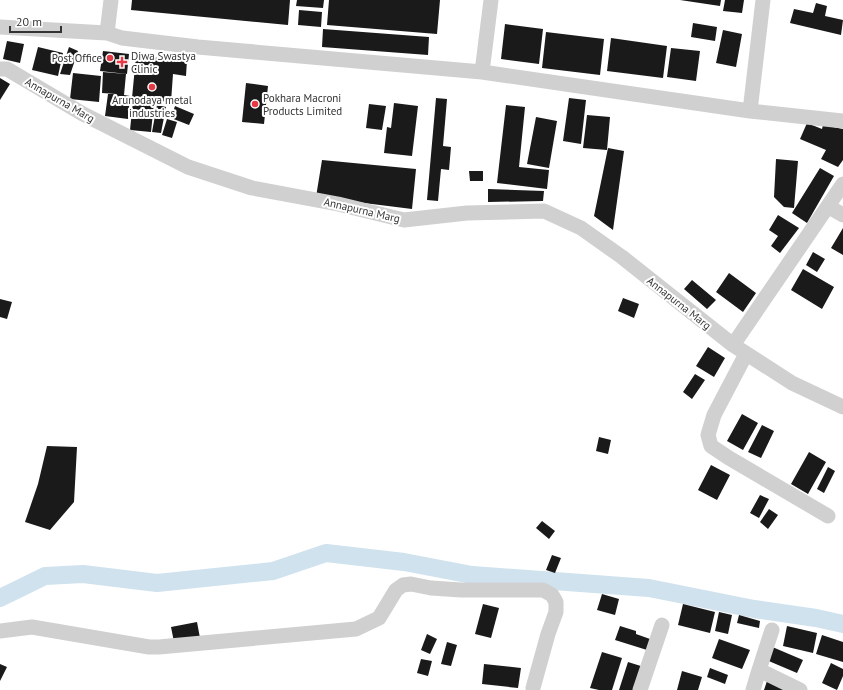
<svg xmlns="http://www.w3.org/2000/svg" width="843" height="690" viewBox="0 0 843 690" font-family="'PT Sans',sans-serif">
<rect width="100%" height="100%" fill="#fff"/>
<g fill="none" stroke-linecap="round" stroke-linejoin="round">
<path stroke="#cfe2ee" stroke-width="18" d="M0,598L45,576L83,574L157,583L273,571L326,553L404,562L472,575L649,588L754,609L816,618L843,624"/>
</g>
<path fill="#1a1a1a" d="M132,0H290L288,25L131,10Z
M297,0H324L323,8L296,6Z
M329,0H440L437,34L327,25Z
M680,0H721L720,6Z
M725,0H744L742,13L723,11Z
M816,3L827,6L825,16L843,20L841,35L790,23L794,9L813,13Z
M299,10L322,12L321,27L298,25Z
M693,23L717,27L715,41L691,37Z
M505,24L543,29L539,64L501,59Z
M323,29L429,37L428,55L322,47Z
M723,30L742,34L736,67L716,63Z
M546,32L604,39L600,75L542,68Z
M611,38L667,46L663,78L607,71Z
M7,41L24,44L20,63L3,59Z
M38,47L63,53L58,76L32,70Z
M69,47L78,51L70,75L60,74Z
M671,48L700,51L696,81L667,77Z
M103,51L129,54L127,74L100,71Z
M136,56L187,60L186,76L173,74L171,102L132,98Z
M103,72L126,74L124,95L130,96L128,119L105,116L108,94H116L102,93Z
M73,73L101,76L99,102L70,99Z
M0,78L10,84L0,100Z
M246,83L268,86L264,124L242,122Z
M436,98L447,99L443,146L451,147L449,170L441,169L438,201L427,200Z
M569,98L586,100L581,144L563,141Z
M133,101L154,103L151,132L130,130Z
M394,103L418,106L412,156L384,153L387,127L391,128Z
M369,104L386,106L382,130L366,128Z
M157,105L166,107L161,133L152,132Z
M506,105L525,107L519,167L549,170L547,189L497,183Z
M175,106L194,114L189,125L171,118Z
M587,115L610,117L607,150L583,148Z
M536,117L557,121L549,168L527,164Z
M167,119L177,122L172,138L162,135Z
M807,123L822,129L823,125L843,129V160L838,167L821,159L826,150L800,139Z
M608,148L624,151L613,230L594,216Z
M776,159L798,161L794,208L784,207L774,197Z
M322,160L416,169L412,209L316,197Z
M820,168L834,176L807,223L792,213Z
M469,171H483V181H470Z
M488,189L544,191L543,201L488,202Z
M778,215L799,228L780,253L771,246L778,236L769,230Z
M843,228V255L831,248Z
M813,252L825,259L817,272L806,265Z
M803,269L834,287L822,309L791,290Z
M729,273L756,293L743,312L716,292Z
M692,280L716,300L707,309L684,289Z
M623,298L639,304L634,318L618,311Z
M0,299L12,302L7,319L0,317Z
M708,347L725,358L714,377L696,366Z
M695,374L705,380L692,399L683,392Z
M742,414L758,423L743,450L727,441Z
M762,425L774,431L761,458L748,452Z
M599,437L611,440L608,454L596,451Z
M47,446L77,447L74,502L50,530L25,522L38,484Z
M809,452L826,462L808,494L791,484Z
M711,465L730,475L717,500L698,490Z
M828,467L835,471L824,493L817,489Z
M760,495L769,499L759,518L750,513Z
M769,509L778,515L768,529L760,522Z
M542,521L555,531L549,539L536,528Z
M552,555L561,558L555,573L546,570Z
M602,594L619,599L615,615L597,610Z
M483,604L499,608L491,638L475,634Z
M683,604L715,612L710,633L678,625Z
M719,612L732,615L728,634L715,631Z
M739,615L760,621L759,628L737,623Z
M197,622L200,638L174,642L171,627Z
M620,626L636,631V634L650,639L647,650L615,640Z
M787,626L817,633L813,653L783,646Z
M427,634L437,639L430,654L421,650Z
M822,635L843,642V662L816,654Z
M719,639L750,650L742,669L712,658Z
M447,642L457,645L451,666L441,664Z
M770,646L803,660L797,673L764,659Z
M602,652L622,658L612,690H599L590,688Z
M421,659L432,661L428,676L417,673Z
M628,662L644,667L637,690H619Z
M831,663L843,669V676L837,690L822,683Z
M0,664L7,667L0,681Z
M484,664L521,668L518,688L482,684Z
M710,668L728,675L725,684L707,677Z
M682,671L702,677L698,690H677Z
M767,681L785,690H764Z"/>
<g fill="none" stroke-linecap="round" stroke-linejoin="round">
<path stroke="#d0d0d0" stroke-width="15" d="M0,27L107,33L122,38L198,47L482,72L750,111L843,121
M107,33L111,0
M0,69H7L83,114L188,167L252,188L338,204L404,220L467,213L544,211L581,228L622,257L733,345L792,383L843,407
M482,72L491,0
M750,111L763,0
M829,207L843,215
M733,345L843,184
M746,354L714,415L708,435L711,446L729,458L828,516
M0,631L32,627L149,647H159L356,629L379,618L396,590L403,585L411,584L431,588L461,590H543L552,595L556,602V612L548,634L533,688
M759,670L772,630
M640,690L662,625
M753,690L759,670L800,690"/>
</g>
<g fill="#e63946" stroke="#fff" stroke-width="1.5">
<circle cx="110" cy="58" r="4"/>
<path d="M120 56h4v4h4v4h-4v4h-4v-4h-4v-4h4z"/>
<circle cx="152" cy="87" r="4"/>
<circle cx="255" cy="104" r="4"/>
</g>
<g text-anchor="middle" stroke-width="4" stroke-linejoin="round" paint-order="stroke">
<g font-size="11" fill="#333" stroke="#fff" text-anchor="start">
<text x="131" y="60">Diwa Swastya<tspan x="131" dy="13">Clinic</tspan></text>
<text x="102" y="62" text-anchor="end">Post Office</text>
<text x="263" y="102">Pokhara Macroni<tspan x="263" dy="13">Products Limited</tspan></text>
<text x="152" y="104" text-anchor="middle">Arunodaya metal<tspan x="152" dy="13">industries</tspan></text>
</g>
<g font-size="11" fill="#333" stroke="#fff">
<text transform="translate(60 100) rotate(30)" y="4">Annapurna Marg</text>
<text transform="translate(362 210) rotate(13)" y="4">Annapurna Marg</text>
<text transform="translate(679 303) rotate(38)" y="4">Annapurna Marg</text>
</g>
</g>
<path d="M10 26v6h51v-6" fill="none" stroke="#333333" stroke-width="2"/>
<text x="16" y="26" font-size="12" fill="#333333" stroke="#ffffff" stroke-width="3" paint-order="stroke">20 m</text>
</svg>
